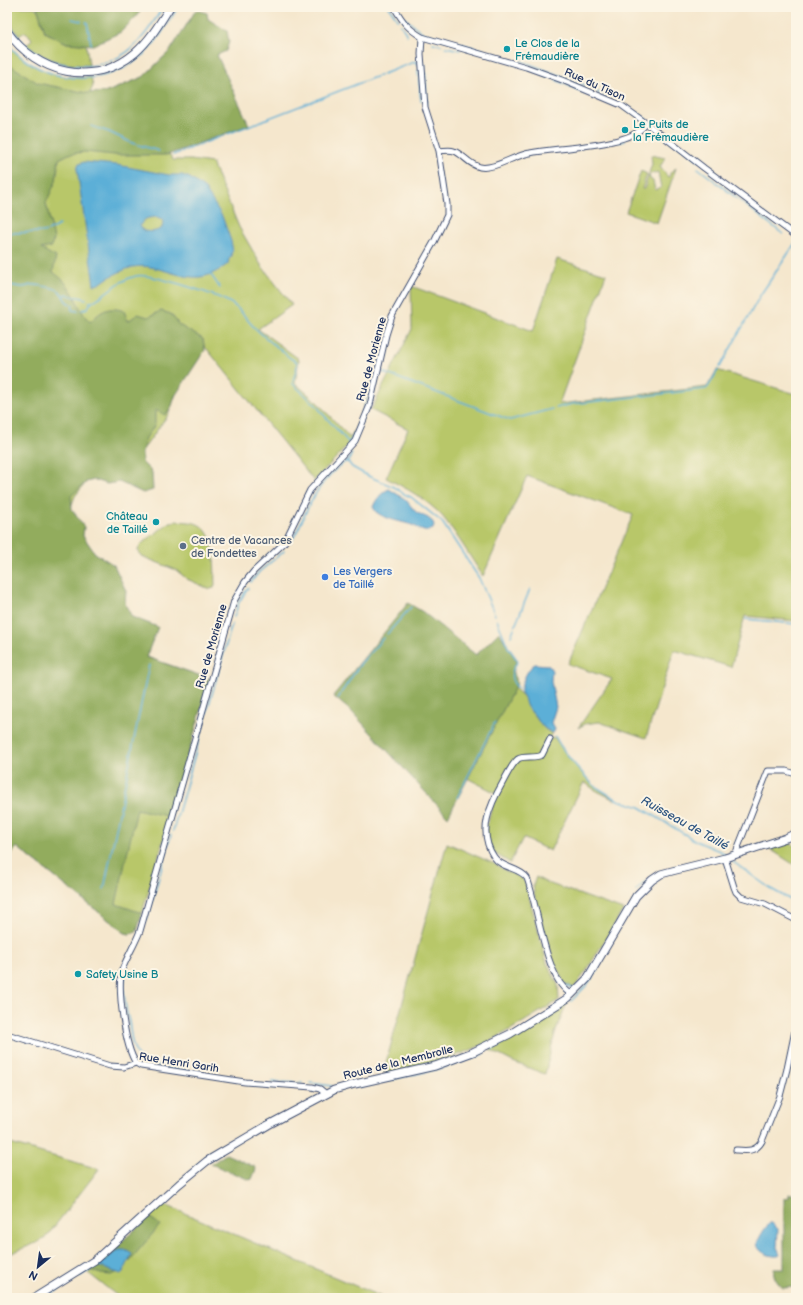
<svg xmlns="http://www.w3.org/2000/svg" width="803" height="1305" viewBox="0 0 803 1305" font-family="'Balsamiq Sans',sans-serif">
<rect width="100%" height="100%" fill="#fcf5e5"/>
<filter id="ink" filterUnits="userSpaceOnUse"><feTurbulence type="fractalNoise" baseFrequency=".025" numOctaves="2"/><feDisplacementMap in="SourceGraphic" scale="8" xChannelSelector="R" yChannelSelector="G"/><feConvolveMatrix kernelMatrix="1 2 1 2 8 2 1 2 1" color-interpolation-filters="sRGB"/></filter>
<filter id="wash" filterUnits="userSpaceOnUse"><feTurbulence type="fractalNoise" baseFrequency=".012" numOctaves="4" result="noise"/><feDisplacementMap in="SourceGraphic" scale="16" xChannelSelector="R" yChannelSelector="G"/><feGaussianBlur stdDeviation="0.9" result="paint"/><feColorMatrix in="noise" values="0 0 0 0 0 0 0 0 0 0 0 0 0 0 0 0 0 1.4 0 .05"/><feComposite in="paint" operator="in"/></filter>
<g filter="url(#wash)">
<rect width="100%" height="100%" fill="#f5e7cd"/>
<path fill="#b8c769" stroke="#6a7b64" d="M7,7H34L38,10L45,32L67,43L86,44L89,65C65,66 46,60 27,45L32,39L27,33L25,32L19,36C13,27 7,19 7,7Z
M196,10L207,13L168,152L173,160H191L212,163L239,227L261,265L292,305L258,329L299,359L295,383L318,403L350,438C362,419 368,390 374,367L375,368L365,407L350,443L314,481L207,349L201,344L182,378L168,415L121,480L89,479L75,496L58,544L72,631L210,679L137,931L130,934L125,933L7,839V43C31,70 55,79 91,77L93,86L90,93L107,92L143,77L170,51Z
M651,155L665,158L660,167L668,177L670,176V173L676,168L657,223L626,212L641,171L647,174L642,189H644L649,174L650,179L653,181L655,190L661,188L658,172L651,174L649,173L652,164Z
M557,259L606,274L559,404L707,387L717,370L796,394V621L745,616L731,667L674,650L646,738L599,722L585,724L578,728L612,679L568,664L633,515L527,476L483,576C470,557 458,535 443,517C428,500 406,488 386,478L408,429L371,410L412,329L411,286L533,331Z
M177,521C185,522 194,521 201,526C217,537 214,568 215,585L214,588L210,589L205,587L187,579L176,570L141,556L138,550L140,545L170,522Z
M514,688L525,698L528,708L545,729L552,734L549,737L551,739L554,737L570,759L593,785L615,800L595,790L584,782L550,851L523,838L510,863L491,851L485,832L496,793L467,778Z
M787,840L796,847V866L767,847Z
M447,843L497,865L506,871L522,878L525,882L547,963L558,985L559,1000C531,1017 503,1036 473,1049C445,1061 414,1067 383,1073Z
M536,877L545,882L623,910L587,970L574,988L564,983L553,960L534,894L533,885Z
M567,1002L555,1033L545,1074L513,1062L490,1050L489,1049L523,1030Z
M7,1143L99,1169L47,1236L36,1243L7,1255Z
M163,1204L384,1298H120L88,1273L92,1271L101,1274L160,1225L149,1217Z"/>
<path fill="#92ac5d" stroke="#566e5e" d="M37,7H143L135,18L121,32L93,45L67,43L45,32Z
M196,10L207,13L208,19L227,31L229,42L226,51L217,55L249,125L167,155H114L85,152L69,154L59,159L56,181L46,203L54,239L51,247L41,249L56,257L53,272C58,276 64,280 67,285C77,297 79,311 90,322C100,312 108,305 124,311L128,321L138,314L148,317L161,311L171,314L179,325L203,339L205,350L175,396L172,406L165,415L155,410V425L146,438L142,451V462L152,472L153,490L143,493L119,482L107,484L94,480L86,482L71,496L72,509L84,527L83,536L95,553L114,565L126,591L125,604L132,617L158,627L146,657L210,679L170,817L137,809L116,904L142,913L137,931L130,934L125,933L17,847L7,861V63L38,83L87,93L107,92L143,77L170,51Z
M408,603L423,612L476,655L499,632L517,661C512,670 513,674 517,683L448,817L352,712L333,696Z
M226,1154L255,1167L256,1169L252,1179L250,1180L211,1164Z
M789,1194H796V1287L783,1288C778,1284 772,1276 774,1269H784V1198L789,1197Z
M149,1217L160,1225L121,1271L111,1275L101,1274L90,1270Z"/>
<path fill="#5bafd7" stroke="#3b6f9a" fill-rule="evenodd" d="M84,162L117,165L169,175H182L190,178L205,189L222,216L231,241L233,251L231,253L232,256L229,259L228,264C222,268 217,272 209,275C184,284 158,262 133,267C125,269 115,274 108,278C103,281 100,285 94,285L77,169L79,164ZM157,217L162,219L163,222L162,228C156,232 152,232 144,231L140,226C144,217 149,218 157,217Z
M389,489L405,499L416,512L428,518L433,522L434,526L433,529C430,530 427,532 424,531C419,530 416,526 412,525C400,521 387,520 376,512L373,507C376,499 382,492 389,489Z
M535,664L548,665L550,667L552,671L551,681L556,707L551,723L555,729L554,732L552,733C540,726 542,725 534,715C532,711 527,709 526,705C524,699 525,698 521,693C520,685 528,667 535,664Z
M770,1223H772L778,1229L777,1248L780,1255L778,1256C772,1257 759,1253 757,1245C757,1240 766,1226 770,1223Z
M120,1250H125L132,1254L124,1271L121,1274L98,1266L116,1251Z"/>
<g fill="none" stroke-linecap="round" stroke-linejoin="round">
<path stroke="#5bafd7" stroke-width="1.5" d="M389,7L398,20
M7,17C23,64 88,81 127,52C143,40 153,23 163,7
M403,17L422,32
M72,19L81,21
M86,22H87L91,44
M401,25L407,35
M422,33L483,50
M7,43C41,84 104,91 144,54C158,41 168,23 178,7
M433,43L441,45
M446,47L460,50
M519,60L585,85
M425,64L427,104
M418,70L421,101
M556,80L580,91
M597,92L607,96
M634,111L647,120
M651,123L700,161
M91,126L109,132L132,143L159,151
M619,142L625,141
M173,155L417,61V65
M698,168L783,234
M7,236L9,233L42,232L48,231L59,225
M210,273L220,288
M7,285C13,285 17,287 22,287C26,287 27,286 31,285C35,284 55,288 58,290C66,295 61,301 73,305L72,310L78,311
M63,296L67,294C73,298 80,296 86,299
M89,302H92C107,293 119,280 136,276C148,272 221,296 232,304C242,310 247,321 255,328C266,339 279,348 290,358L297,362C299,369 292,377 293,384L316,405L323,414L350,444
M82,310L87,308L92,302
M720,367L761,294L796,242
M382,372L510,420L552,409
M372,382L375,370
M556,408L572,404L706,389L708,387L718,370
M357,428L370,390
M348,442L351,440L355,433
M352,453L348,462L352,467L368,476L394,487L404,494L411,497L442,522L479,578L495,615
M290,543C296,535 300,525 304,516C314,494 325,476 345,462H348
M251,582L259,572L284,551
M234,617L239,602L248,588
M746,619L796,624
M497,620L508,647L518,661C510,672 508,681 521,690
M387,634L411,607
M511,636L530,589
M338,699L341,693L361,663L384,637
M555,736L560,745L570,759L593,785L618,800L640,807L696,841L722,852L725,855
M457,798L495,722
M173,831L232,624
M771,847L796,838
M729,859L771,889L796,903
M104,889L149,665
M636,891L646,881
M147,919L171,835
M125,976C122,992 125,1007 129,1022C131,1033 131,1048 139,1057C148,1067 198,1072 213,1075
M565,985L573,989
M571,1001L586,986L597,971
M492,1049L554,1012
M272,1082L302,1083
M310,1083L332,1086
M359,1087C401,1076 443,1071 483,1054
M80,1276L97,1265H102
M44,1298L72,1281"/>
</g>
</g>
<g filter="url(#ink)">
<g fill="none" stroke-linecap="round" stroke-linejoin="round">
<g stroke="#3c4b6f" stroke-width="7">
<path id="street" d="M394,7C403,22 407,28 422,37L526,67L562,80L621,105L646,123L704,168L796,236
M439,151C444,151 449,149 454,151C463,154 469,165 480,167C494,170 515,155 530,153C555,148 622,146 640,130C643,128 645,125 646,123
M550,739L542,755C535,759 524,755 518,759C511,765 507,775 503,782C490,805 477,832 494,857C502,869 519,867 527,878C537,904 545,971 565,989C567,992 570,993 573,994
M735,855L768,771H786L796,774
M725,858L734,887L736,892L741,897L765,904L796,920
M7,1034L110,1066L124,1067L136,1063L141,1066L245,1082L312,1087L320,1089L326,1094
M136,1063C125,1047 117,989 122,970C126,959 135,944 140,931L234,601L245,582L254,571L284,543L310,490L355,441L370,405L386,335L392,316L434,242L447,215V204L439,151L425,107L421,54L422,37
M736,1150C747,1151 756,1152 762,1141L780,1096L787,1069L796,1026"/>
</g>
<g stroke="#3c4b6f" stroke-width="9">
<path id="secondary" d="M7,31C37,74 93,88 135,53C150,40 160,23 170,7
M34,1298L95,1260L179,1184L207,1161L268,1125L334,1090L355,1084L435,1066L473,1052L510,1034L568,998L587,979L636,896L652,880L661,874L672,871L725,858L786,838L796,833"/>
</g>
<use href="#street" stroke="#fff" stroke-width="5"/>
<use href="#secondary" stroke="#fff" stroke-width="7"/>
</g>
</g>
<g fill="#0f9aa8" stroke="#fcf5e5" stroke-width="1.5">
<circle cx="507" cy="49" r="4"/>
<circle cx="625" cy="130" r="4"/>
<circle cx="156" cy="522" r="4"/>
<circle cx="78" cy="974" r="4"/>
</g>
<circle fill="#5c6f8a" stroke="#fcf5e5" stroke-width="1.5" cx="183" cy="546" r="4"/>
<circle fill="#3f7fe0" stroke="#fcf5e5" stroke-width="1.5" cx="325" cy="577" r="4"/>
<g text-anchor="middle" stroke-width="4" stroke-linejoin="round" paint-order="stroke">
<g font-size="11" fill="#0d838f" stroke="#fcf5e5" text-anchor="start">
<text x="515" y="47">Le Clos de la<tspan x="515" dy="13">Frémaudière</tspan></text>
<text x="633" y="128">Le Puits de<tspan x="633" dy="13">la Frémaudière</tspan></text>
<text x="148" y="520" text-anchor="end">Château<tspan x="148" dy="13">de Taillé</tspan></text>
<text x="86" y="978">Safety Usine B</text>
</g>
<g font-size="11" fill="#1b2f5e" stroke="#fcf5e5">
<text transform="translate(595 84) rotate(24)" y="4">Rue du Tison</text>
<text transform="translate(371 359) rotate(-75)" y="4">Rue de Morienne</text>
<text transform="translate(211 646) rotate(-74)" y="4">Rue de Morienne</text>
<text transform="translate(179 1062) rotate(9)" y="4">Rue Henri Garih</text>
<text transform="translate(398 1062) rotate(-14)" y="4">Route de la Membrolle</text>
</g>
<g font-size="11" fill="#4e5e75" stroke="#fcf5e5" text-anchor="start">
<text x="191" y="544">Centre de Vacances<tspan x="191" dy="13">de Fondettes</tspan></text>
</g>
<g font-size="11" fill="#366cbe" stroke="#fcf5e5" text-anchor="start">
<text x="333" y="575">Les Vergers<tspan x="333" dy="13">de Taillé</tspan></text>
</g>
<g font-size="12" font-style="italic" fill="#2e5582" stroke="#fcf5e5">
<text transform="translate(685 823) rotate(29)" y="4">Ruisseau de Taillé</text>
</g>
</g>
<rect width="803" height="1305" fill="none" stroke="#fcf5e5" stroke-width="24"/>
<g transform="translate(38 1267) rotate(209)" stroke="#fcf5e5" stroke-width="3" paint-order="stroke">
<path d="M0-3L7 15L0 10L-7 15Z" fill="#1b2f5e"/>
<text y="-6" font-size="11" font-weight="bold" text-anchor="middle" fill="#1b2f5e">N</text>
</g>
</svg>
